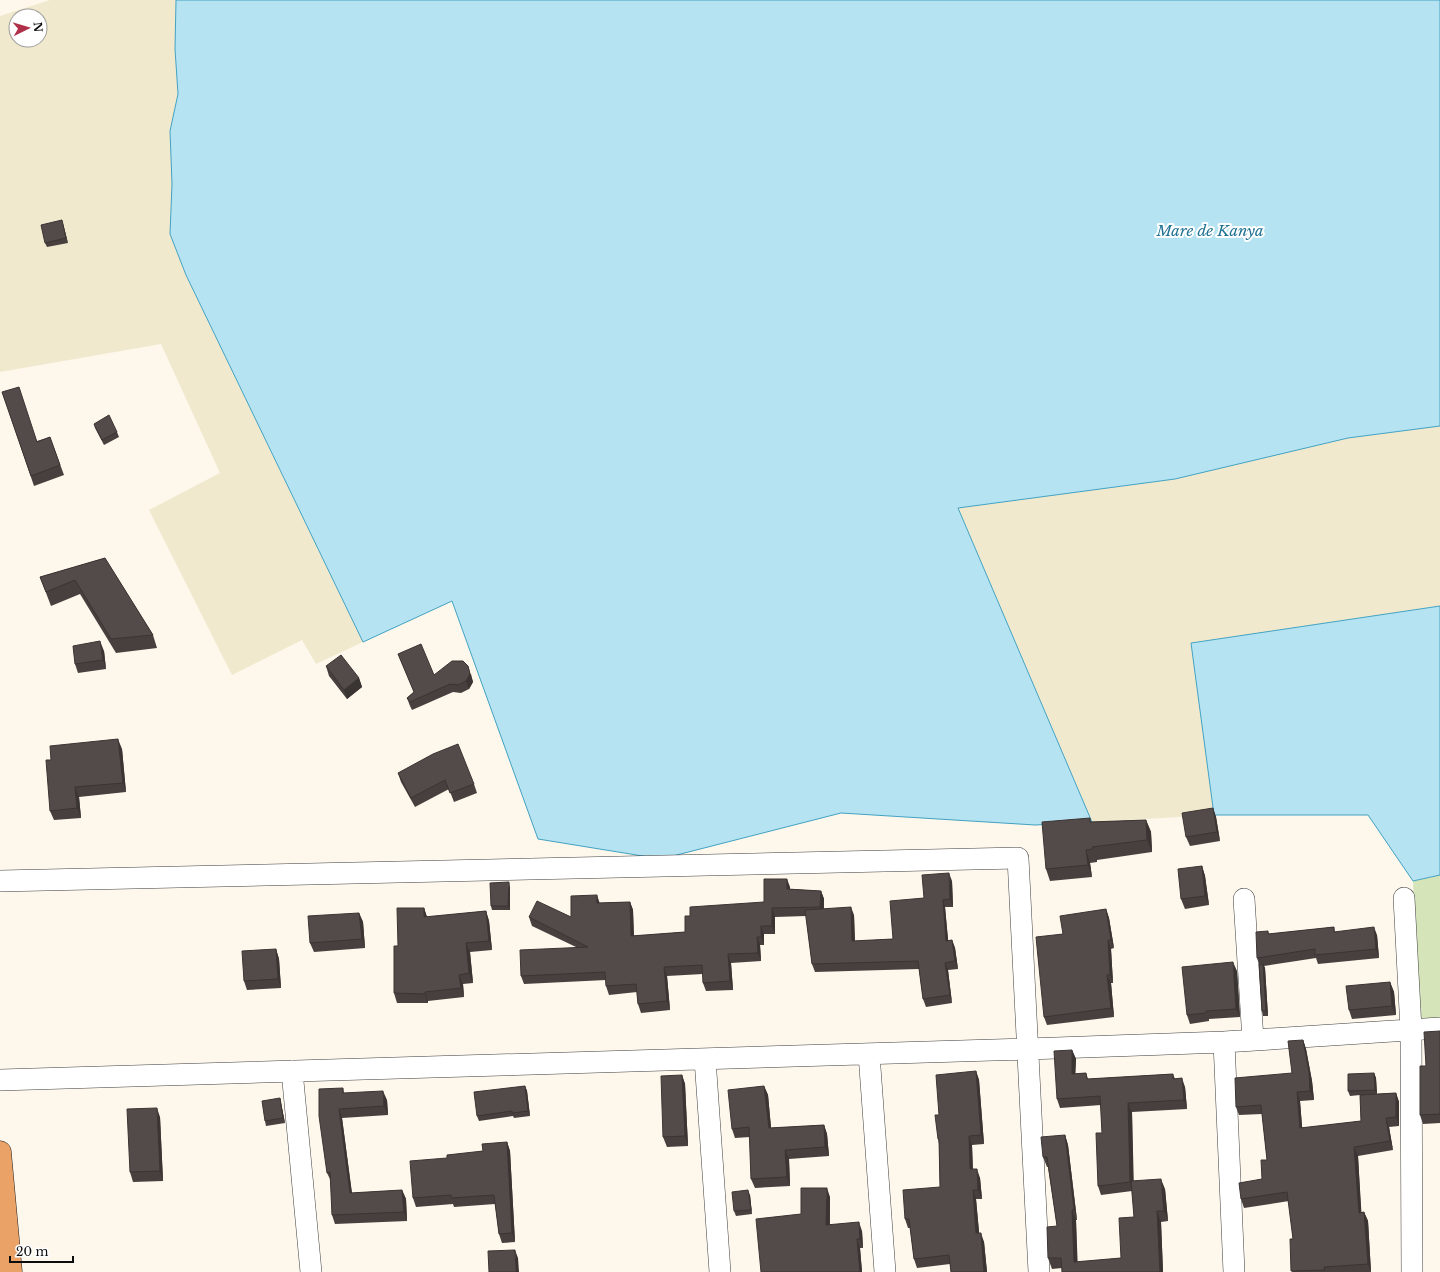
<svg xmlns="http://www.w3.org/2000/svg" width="1440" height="1272" viewBox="0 0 1440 1272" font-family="'Libre Baskerville',serif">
<rect width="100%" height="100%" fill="#fdf7ec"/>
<path fill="#f1e9ce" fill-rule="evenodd" d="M50,0H176L175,49L178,94L170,131L172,184L170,234L186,275L363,642L316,664L302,640L232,675L149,510L220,473L161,344L0,372V16ZM16,16H40V40H16Z
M1440,426V606L1191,643L1214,815L1092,822L958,508L1175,479L1348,438Z"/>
<path fill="#d6e5b9" d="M1440,875V1020L1420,1021L1413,881Z"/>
<path fill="#b5e3f1" stroke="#42a2c2" d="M176,0H1440V426L1348,438L1175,479L958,508L1092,822L1035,825L841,813L661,859L538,839L452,601L363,642L186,275L170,234L172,184L170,131L178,94L175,49Z
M1440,606V875L1413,881L1368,815H1214L1191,643Z"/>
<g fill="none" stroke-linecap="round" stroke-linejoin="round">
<g stroke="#3f3f3f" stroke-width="22">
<path id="minor" d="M0,881L1018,858L1039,1272
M1404,898L1411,1029L1412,1272
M1244,899L1253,1040
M1224,1042L1234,1272
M869,1054L885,1272
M705,1059L720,1272
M292,1071L311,1272
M0,1080L1028,1049L1224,1042L1440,1028"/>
</g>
<g stroke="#1d1d1d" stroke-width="23">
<path id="trunk" d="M0,1152L11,1272"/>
</g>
<use href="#minor" stroke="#fff" stroke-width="21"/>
<use href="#trunk" stroke="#eaa266" stroke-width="22"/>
</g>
<path fill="#47403f" d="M63,224L68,243L47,247L45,243Z
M2,392L37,441L50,437L64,475L34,486Z
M94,424L117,432L119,437L104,445L95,428Z
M105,558L153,635L157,648L116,653L80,594L51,606L40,577Z
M104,651L106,669L78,673L75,664Z
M398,654L434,675L471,674L473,682L469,689L461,693L453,692L412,710L410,706L407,698L414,692Z
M326,666L359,678L362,687L347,699L329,676Z
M122,749L126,792L79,797L81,818L54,820L50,811L51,760Z
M398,773L474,784L477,793L454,802L449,789L415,807L401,782Z
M1213,808L1216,817L1220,841L1190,846L1186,837Z
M1090,818L1091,822L1146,820L1151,832L1152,852L1097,860V862L1090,863L1092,877L1050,881L1046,869Z
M1202,866L1205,876L1209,905L1185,909L1181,899Z
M952,881L953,907H945L948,941L952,940L955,948L958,969L948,970L952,1003L926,1007L923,999L919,969L815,972L812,964L806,916L775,917V934H764V945H760L761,961L731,963L733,990L706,991L703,983V974L667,976L670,1010L641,1013L638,1004L637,992L609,995L606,986V980L524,984L521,976L576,947L532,926L529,917H571L599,903L630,902L633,910L634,936L685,932L690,916L764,902L790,887V889L821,891L824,899V909L854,915L855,941L893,939L924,898Z
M510,887V910H492L491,906Z
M424,908L427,917L486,911L489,921L492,950L470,952L473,983L463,984L464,997L428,1001V1003H397L394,993L398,946Z
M1106,909L1109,918L1114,948L1111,949L1113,983H1111L1114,1017L1047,1025L1044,1017L1063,934Z
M359,913L363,922L365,948L314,952L310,943Z
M1334,927L1335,932L1377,935L1379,958L1318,964L1316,958L1264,966L1265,968L1268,1016H1263L1262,1011L1259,964L1257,958L1268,931L1269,934Z
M276,949L279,959L281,988L247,990L244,981Z
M1237,971L1240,1017L1209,1019V1021L1190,1024L1187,1015Z
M1390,982L1394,992L1396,1015L1352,1019L1349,1010Z
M1440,1031V1123L1423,1124L1420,1115L1426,1066Z
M1303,1040L1306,1049L1312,1081L1314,1100L1300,1101L1302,1128L1361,1121L1360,1095L1350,1096L1348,1091L1374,1073L1376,1078L1377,1094L1396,1093L1399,1102V1126L1389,1127L1393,1150L1358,1156L1361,1212H1364L1368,1221L1371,1272H1292L1293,1239L1289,1201L1244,1208L1241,1199L1262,1179L1267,1160L1262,1114L1239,1115L1236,1107L1292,1073Z
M1072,1050L1076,1059L1075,1074L1086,1073L1088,1079L1173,1074L1175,1079L1185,1087L1187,1109L1132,1112L1133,1181L1165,1189L1168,1221L1161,1222L1163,1272H1062V1268L1052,1269L1048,1258L1057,1226L1048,1167H1047L1043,1157L1065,1135L1068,1145L1077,1220H1076L1077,1262L1121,1258L1134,1217L1132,1191L1101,1195L1098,1186L1102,1133L1101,1105L1060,1108L1057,1099Z
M976,1071L979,1080L984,1144L972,1145L973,1169L980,1178L982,1199H976L979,1233L984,1242L987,1272H951L950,1264L917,1268L914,1259L910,1228H908L905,1219L940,1187L939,1144L938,1139L939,1115Z
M682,1075L685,1084L688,1146L667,1147L663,1137Z
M525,1086L527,1091L530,1116L514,1118L513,1116L479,1121L477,1116Z
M764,1086L768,1095L771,1128L824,1125L827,1134L829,1156L789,1159L790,1186L755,1188L751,1179L750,1137L735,1138L732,1129Z
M343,1088L344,1093L387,1100L388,1115L342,1118L352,1193L402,1190L406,1199L407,1221L335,1224L332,1215L331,1181L327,1173Z
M280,1098L285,1123L266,1126L265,1121Z
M160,1117L163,1181L133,1182L130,1172Z
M507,1142L510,1151L515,1242L502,1243L499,1234L495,1204L454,1207L453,1204L416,1207L413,1198L447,1158L483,1151Z
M750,1195L752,1214L736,1216L734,1211Z
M830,1197V1224L862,1231L863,1248H860L862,1272H761L801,1214Z"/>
<path fill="#3a3433" d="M62,220L63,224L68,243L66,238Z
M100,641L104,651L106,669L103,660Z
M468,666L473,682L469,689L466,681Z
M359,678L362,687L347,699L344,690Z
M118,739L122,749L126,792L123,783Z
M75,787L79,797L81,818L77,808Z
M1213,808L1216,817L1220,841L1217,832Z
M1146,820L1151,832L1152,852L1147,840Z
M1086,850L1090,863L1092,877L1088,865Z
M1202,866L1205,876L1209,905L1205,896Z
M949,873L952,881L953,907L950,899Z
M787,879L790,887V898L787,889Z
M509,882L510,887V910L508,906Z
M821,891L824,899L823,916L820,907Z
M597,895L600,904L597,903Z
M943,900L945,907L949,949L946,941Z
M630,902L633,910L634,944L631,936Z
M851,907L854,915L855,948L852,941Z
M424,908L427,917H424Z
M772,908L775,917V934L772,926Z
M1106,909L1109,918L1114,948L1111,940Z
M486,911L489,921L492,950L489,941Z
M359,913L363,922L365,948L362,939Z
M761,926L764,934V945L761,937Z
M1374,927L1377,935L1379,958L1376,949Z
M757,937L760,945L761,961L758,953Z
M952,940L955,948L958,969L955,961Z
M1108,940L1111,949L1113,983L1110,975Z
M466,943L470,952L473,983L469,973Z
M276,949L279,959L281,988L278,979Z
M728,954L731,963L733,990L730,981Z
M1233,962L1237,971L1240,1017L1236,1009Z
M945,963L948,970L952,1003L950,995Z
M1263,964L1265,968L1268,1016L1266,1011Z
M664,967L667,976L670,1010L667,1001Z
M459,975L463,984L464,997L461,988Z
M1107,975L1111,983L1114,1017L1111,1008Z
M1390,982L1394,992L1396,1015L1392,1006Z
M425,992L428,1001V1003L425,994Z
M1303,1040L1306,1049L1312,1081L1314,1100L1310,1091Z
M1072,1050L1076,1059L1075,1083L1072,1074Z
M976,1071L979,1080L984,1144L981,1135Z
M1374,1073L1376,1078L1377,1095L1375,1090Z
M682,1075L685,1084L688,1146L685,1136Z
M1182,1078L1185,1087L1187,1109L1184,1100Z
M525,1086L527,1091L530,1116L528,1111Z
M764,1086L768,1095L772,1138L769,1128Z
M383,1091L387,1100L388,1115L384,1106Z
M1297,1092L1300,1101L1303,1137L1300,1128Z
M1396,1093L1399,1102V1126L1396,1117Z
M280,1098L285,1123L283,1118Z
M1128,1103L1132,1112L1134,1191L1130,1182Z
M157,1108L160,1117L163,1181L160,1171Z
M339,1109L342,1118L353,1202L350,1193Z
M1386,1118L1389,1127L1393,1150L1390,1141Z
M824,1125L827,1134L829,1156L825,1147Z
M1065,1135L1068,1145L1077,1220L1074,1209Z
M969,1136L972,1145L973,1178L970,1169Z
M507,1142L510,1151L515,1242L512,1233Z
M1354,1147L1358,1156L1362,1222L1359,1213Z
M785,1150L789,1159L790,1186L787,1177Z
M977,1169L980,1178L982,1199L978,1190Z
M1161,1179L1165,1189L1168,1221L1164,1211Z
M827,1188L830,1197L829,1233L826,1225Z
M402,1190L406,1199L407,1221L404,1212Z
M748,1190L750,1195L752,1214L751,1210Z
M973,1190L976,1199L980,1242L976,1233Z
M1072,1210L1076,1220L1078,1272L1074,1262Z
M1157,1211L1161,1222L1163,1272H1160Z
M1364,1212L1368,1221L1371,1272L1368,1264Z
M859,1222L862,1231L863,1248L860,1239Z
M981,1233L984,1242L987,1272H984Z
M857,1239L860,1248L862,1272H860Z
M515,1250L518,1258L519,1272H516Z"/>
<path fill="#534b49" stroke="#3a3433" d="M62,220L66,238L45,243L41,225Z
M19,387L37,442L50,437L60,465L31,476L2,392Z
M109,415L117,432L102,440L94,424Z
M105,558L153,635L111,639L75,580L46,592L40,577Z
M100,641L103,660L75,664L73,646Z
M421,644L434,675L452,661H463L468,666L470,674L466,681L458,685L450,684L410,702L407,698L414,692L398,654Z
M341,655L359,678L344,690L326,666Z
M118,739L123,783L75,787L77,808L50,811L46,760H51L50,746Z
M458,744L474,784L450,793L445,780L411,798L398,773L433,754Z
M1213,808L1217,832L1186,837L1182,813Z
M1090,818V822L1146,820L1147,840L1092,847L1093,849L1086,850L1088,865L1046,869L1042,822Z
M1202,866L1205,896L1181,899L1178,869Z
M949,873L950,899L943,900L946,941L952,940L955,961L945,963L950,995L923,999L918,961L812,964L805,910L851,907L852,941L893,939L890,901L924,898L922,875Z
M764,879H787V889L821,891L820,907L772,908V926H761V937H757L758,953L728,954L730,981L703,983L702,965L664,967L667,1001L638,1004L636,984L606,986L605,972L521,976L520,950L588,947L529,917L537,901L571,917V896L597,895V903L630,902L631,936L685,932V916H690V907L764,902Z
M509,882L508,906H491L490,883Z
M397,908H424V917L486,911L489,941L466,943L469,973L459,975L461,988L425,992V994L394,993V946H398Z
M1106,909L1111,940H1108L1110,975H1107L1111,1008L1044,1017L1036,937L1063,934L1060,916Z
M359,913L362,939L310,943L308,916Z
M1334,927V932L1374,927L1376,949L1315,955V949L1257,958L1256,932L1268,931V934Z
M276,949L278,979L244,981L242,951Z
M1233,962L1236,1009L1206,1011V1013L1187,1015L1182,967Z
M1259,964H1263L1266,1011H1262Z
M1390,982L1392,1006L1349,1010L1346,986Z
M1440,1031V1114L1420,1115V1066H1426L1424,1032Z
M1303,1040L1309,1072L1310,1091L1297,1092L1300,1128L1361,1121L1360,1095L1396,1093V1117L1386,1118L1390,1141L1354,1147L1359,1213L1364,1212L1368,1264L1324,1267L1325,1270L1291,1271L1290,1239H1293L1287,1192L1241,1199L1239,1183L1262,1179L1261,1160H1267L1261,1105L1236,1107L1235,1078L1292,1073L1288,1041Z
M1072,1050V1074L1086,1073L1087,1079L1173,1074V1079L1182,1078L1184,1100L1128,1103L1130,1182L1098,1186L1096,1133H1102L1100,1096L1057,1099L1054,1051Z
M976,1071L981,1135L969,1136L970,1169H977L978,1190H973L976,1233H981L984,1272H951L949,1255L914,1259L909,1219H905L903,1190L940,1187L939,1139H938L935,1115H939L936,1075Z
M1374,1073L1375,1090L1348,1091V1074Z
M682,1075L685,1136L663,1137L661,1076Z
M525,1086L528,1111L512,1113V1111L477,1116L474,1092Z
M764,1086L769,1128L824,1125L825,1147L785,1150L787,1177L751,1179L749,1127L732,1129L728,1090Z
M343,1088V1093L383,1091L384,1106L339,1109L350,1193L402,1190L404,1212L332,1215L330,1172L327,1173L319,1116V1089Z
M280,1098L283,1118L265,1121L262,1101Z
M157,1108L160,1171L130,1172L127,1109Z
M1065,1135L1074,1209L1072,1210L1074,1262L1121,1258L1119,1218L1134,1217L1131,1181L1161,1179L1164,1211H1157L1160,1272H1062L1061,1258H1048L1047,1227L1057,1226L1047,1157H1043L1041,1137Z
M507,1142L512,1233L499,1234L494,1195L451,1198V1195L413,1198L410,1161L447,1158V1155L483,1151L482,1144Z
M801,1188H827L826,1225L859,1222L860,1239H857L860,1272H761L756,1219L801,1214Z
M748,1190L751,1210L734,1211L732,1192Z
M515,1250L516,1272H489L488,1251Z"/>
<g text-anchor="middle" stroke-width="4" stroke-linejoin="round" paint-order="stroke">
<g font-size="15" font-style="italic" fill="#207293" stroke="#fff">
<text x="1210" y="236">Mare de Kanya</text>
</g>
</g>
<g transform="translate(28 28) rotate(85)"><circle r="19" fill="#ffffff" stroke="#9e9e9e"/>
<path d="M0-3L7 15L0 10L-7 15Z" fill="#b03049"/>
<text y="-6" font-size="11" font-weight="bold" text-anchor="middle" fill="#0c0c0c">N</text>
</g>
<path d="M10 1256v6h63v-6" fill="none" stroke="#0c0c0c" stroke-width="2"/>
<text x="16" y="1256" font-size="12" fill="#0c0c0c" stroke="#ffffff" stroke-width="3" paint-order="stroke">20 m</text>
</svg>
